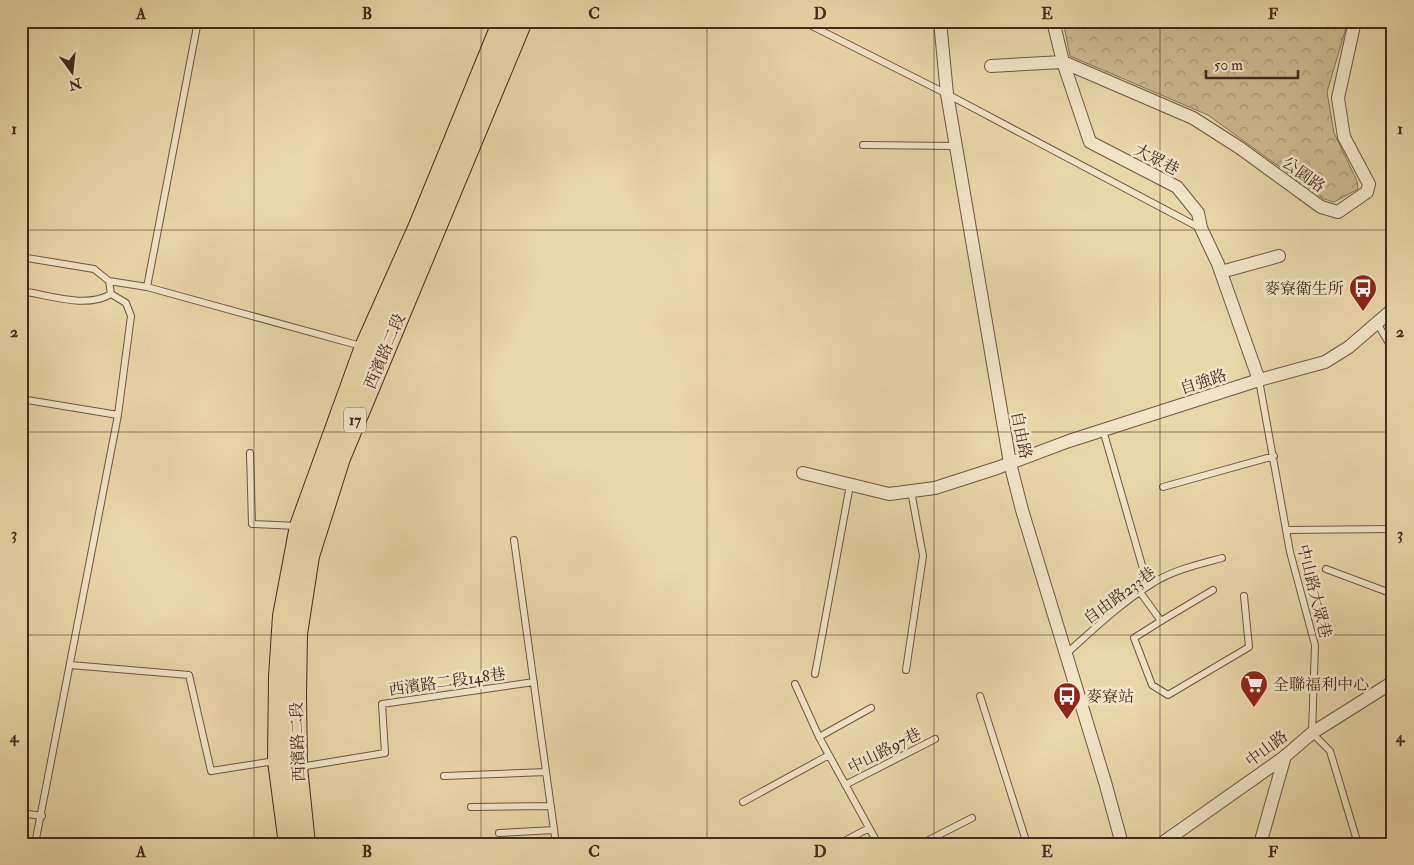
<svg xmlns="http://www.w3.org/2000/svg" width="1414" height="865" viewBox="0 0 1414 865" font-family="'IM FELL Double Pica','Noto Serif TC',serif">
<defs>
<pattern id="park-crowns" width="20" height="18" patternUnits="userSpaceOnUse" patternTransform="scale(1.25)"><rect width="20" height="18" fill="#cdb991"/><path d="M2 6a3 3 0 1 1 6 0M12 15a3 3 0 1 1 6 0" fill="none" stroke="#a89776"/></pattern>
</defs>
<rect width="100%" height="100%" fill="#e9d6a9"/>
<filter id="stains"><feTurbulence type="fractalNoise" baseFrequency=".004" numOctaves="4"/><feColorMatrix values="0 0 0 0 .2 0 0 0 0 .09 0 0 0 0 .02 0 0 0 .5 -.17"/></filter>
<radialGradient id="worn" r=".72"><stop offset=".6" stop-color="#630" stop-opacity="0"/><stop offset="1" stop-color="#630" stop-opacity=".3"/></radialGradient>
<path fill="url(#park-crowns)" stroke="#8a7258" d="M1063,21H1348L1327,92L1334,133L1357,181L1358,189L1334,202L1324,199L1208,115L1070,56Z"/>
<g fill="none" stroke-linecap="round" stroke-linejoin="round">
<g stroke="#6f5541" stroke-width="8">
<path id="service" d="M802,21L947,94L1200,228
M863,145L956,146
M21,257L94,269L109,281L147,287L361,346
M147,287L198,21
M21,291C49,295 86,309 111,294
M1377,323L1393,350
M1259,380L1290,552L1315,645L1312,733L1330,751L1358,844
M21,399L118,415
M1103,430L1148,586
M250,453L252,524L297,526
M1163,487L1274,456
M1286,530L1393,529
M514,540L556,844
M1326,569L1393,594
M1140,592L1161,621L1213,590
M1161,621L1134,638L1152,685L1168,695L1249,647L1244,596
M1066,654C1094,629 1122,602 1153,583C1173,570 1200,564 1222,558
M70,665L189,675L211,771L275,761
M906,670L923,556L911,491
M815,674L850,485
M795,684L819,737L878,844
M980,696L1027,844
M819,737L871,708
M300,767L385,753L382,704L534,682
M444,776L546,772
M845,785L935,739
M743,802L829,755
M471,807L551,806
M21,813L42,816
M499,833L554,830
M35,844L118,415L131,316L126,303L111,294L109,281
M839,844L869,828
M921,844L972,818"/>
</g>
<g stroke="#6f5541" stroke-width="14">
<path id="minor" d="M940,21L947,94L1010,463L1022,510L1105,782L1122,844
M1053,21L1063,62L1090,142L1177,187L1198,213L1201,228L1218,264L1259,380
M991,66L1063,62L1193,118L1240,148L1321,207L1338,212L1367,192L1369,184L1344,137L1338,98L1355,21
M1221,272L1279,256
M803,473L889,494L935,488L997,468L1069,441L1259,380L1325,362L1349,347L1393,309
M1161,844L1283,758L1312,733L1393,682
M1260,844L1285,756"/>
</g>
<g stroke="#462a1e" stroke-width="22">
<path id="primary" d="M289,844L278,761L279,677L283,616L300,526L365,347L419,226L503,21
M305,844L297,767L296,695L297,634L309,556L340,458L522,21"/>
</g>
<use href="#service" stroke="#f1e4c7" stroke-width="6"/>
<use href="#minor" stroke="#f1e4c7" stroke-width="12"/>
<use href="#primary" stroke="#e9d6a9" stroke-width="20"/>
</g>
<path fill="none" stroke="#462a1e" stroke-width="1" stroke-opacity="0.55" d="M254,21V844M481,21V844M707,21V844M934,21V844M1160,21V844M21,230H1393M21,432H1393M21,635H1393"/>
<defs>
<g id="bus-pin" transform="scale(1.4375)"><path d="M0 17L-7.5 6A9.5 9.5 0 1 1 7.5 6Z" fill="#8f2418" stroke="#f1e4c7"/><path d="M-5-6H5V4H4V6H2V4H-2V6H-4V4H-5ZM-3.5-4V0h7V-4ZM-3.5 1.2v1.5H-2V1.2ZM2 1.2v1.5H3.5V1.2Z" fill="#fff"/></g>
<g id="supermarket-pin" transform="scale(1.4375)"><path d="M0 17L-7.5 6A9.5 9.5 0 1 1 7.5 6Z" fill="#8f2418" stroke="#f1e4c7"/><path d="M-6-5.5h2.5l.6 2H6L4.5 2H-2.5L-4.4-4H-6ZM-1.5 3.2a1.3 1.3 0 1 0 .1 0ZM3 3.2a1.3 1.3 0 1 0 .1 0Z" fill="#fff"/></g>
</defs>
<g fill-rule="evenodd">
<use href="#bus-pin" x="1363" y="288"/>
<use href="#supermarket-pin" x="1254" y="684"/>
<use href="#bus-pin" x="1067" y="696"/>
</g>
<g text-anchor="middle" stroke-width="5" stroke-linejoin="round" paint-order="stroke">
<rect fill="#f1e4c7" stroke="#796251" stroke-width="1" x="344" y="407.5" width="22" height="25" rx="4"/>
<g font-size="15" font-weight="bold" fill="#462a1e">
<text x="355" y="425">17</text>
</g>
<g font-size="16" fill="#462a1e" stroke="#f1e4c7">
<text transform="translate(1157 159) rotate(28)" y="6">大眾巷</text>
<text transform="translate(1304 174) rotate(36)" y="6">公園路</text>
<text transform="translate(384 351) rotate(-67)" y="6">西濱路二段</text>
<text transform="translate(1203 381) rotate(-18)" y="6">自強路</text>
<text transform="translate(1022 435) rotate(79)" y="6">自由路</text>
<text transform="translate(1315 591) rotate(76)" y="6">中山路大眾巷</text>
<text transform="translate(1119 595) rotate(-36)" y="6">自由路233巷</text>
<text transform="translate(447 681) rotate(-8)" y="6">西濱路二段148巷</text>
<text transform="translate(297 742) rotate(-92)" y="6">西濱路二段</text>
<text transform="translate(1266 748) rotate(-37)" y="6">中山路</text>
<text transform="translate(884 750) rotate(-27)" y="6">中山路97巷</text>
</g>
<g font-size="16" fill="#462a1e" stroke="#f1e4c7" text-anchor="start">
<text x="1344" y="294" text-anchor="end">麥寮衛生所</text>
<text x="1273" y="690">全聯福利中心</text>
<text x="1086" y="702">麥寮站</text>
</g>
</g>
<rect width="1414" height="865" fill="none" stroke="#e9d6a9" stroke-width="55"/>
<g transform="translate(72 72) rotate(165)" stroke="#f1e4c7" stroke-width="4" paint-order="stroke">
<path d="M0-4L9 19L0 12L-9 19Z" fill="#462a1e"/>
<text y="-8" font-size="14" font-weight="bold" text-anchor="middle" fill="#462a1e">N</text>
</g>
<path d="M1206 70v8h92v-8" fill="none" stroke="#462a1e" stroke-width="2.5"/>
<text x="1214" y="70" font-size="15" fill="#462a1e" stroke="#f1e4c7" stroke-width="4" paint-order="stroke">50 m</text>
<rect x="28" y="28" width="1358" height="810" fill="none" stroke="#462a1e" stroke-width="2"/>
<g font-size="16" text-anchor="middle" font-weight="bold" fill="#462a1e">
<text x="141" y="19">A</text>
<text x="367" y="19">B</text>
<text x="594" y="19">C</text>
<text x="820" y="19">D</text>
<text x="1047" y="19">E</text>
<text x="1273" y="19">F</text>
<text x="14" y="134">1</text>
<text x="1400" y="134">1</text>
<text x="14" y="337">2</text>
<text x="1400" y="337">2</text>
<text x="14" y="539">3</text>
<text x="1400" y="539">3</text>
<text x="14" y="742">4</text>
<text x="1400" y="742">4</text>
<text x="141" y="857">A</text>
<text x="367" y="857">B</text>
<text x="594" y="857">C</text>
<text x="820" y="857">D</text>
<text x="1047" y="857">E</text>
<text x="1273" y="857">F</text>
</g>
<rect width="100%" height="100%" filter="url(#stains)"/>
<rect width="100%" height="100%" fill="url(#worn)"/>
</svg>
